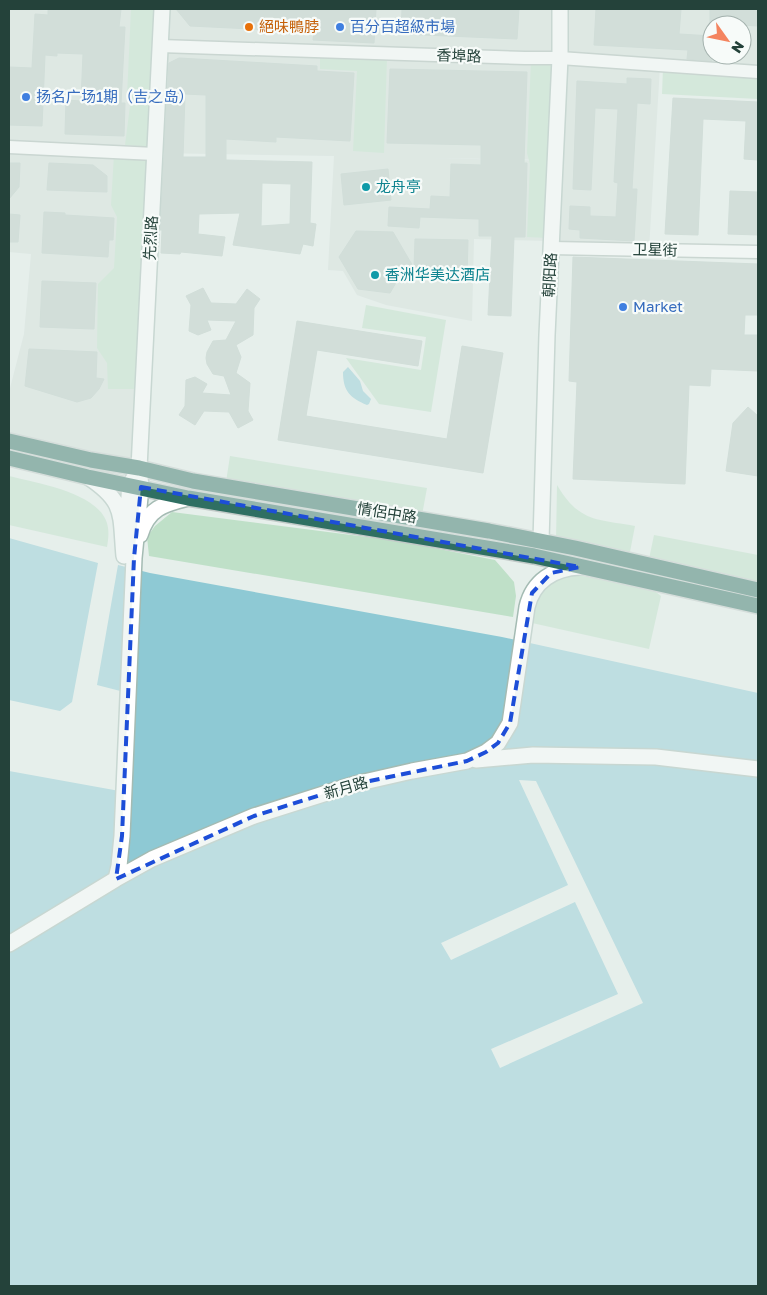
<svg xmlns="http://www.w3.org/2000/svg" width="767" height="1295" viewBox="0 0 767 1295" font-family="'Golos Text','Noto Sans SC',sans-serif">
<rect width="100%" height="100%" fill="#e6efeb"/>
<path fill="#d4dfda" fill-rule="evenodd" d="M9,9L64,11L65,9H560L555,160L433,158L555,161L551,241L474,239L472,321L386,305L357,295L343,271L328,270L334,156L156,153L9,146Z
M561,9H758V71L561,57ZM712,25H742V55H712Z
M561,59L660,66L649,249L552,247Z
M9,148L155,154L139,467L9,440V392L24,334L31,254L9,252Z"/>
<path fill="#bfe0c8" d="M131,9H160L154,147L125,145L130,106L127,97Z
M320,55L387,57L384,153L353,151L357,71L320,69Z
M531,61H556L549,238L527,237L530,164L527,153Z
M663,68L758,74V99L662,94Z
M114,154L153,155L141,389H108L107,363L97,348L98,284L114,268L117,217L111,205Z
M366,305L446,320L431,412L379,404L346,358L421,370L426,337L362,328Z
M230,456L427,488L422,515L226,482Z
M9,476C36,483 104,493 108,528C109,534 108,541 107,547L9,525Z
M557,485C579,522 596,519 635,526L629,557L556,541Z
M172,512L398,541L495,560L514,582L516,596L513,617L149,556L147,537L155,526Z
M654,535L758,555V586L649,559Z
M571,574L651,588L661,596L649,649L532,623L537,590Z"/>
<path fill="#8ec9d4" d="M348,367L360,381L363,391L371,399L369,404L367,405C350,398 343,391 343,372Z
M9,538L98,563L72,702L60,711L9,700Z
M118,565L150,573L502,637L758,693V1286H9V771L125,792L136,695L97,685Z"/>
<path fill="#e6efeb" d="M519,780L536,781L643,1003L500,1068L491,1049L618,994L575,902L451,960L441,943L568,885Z"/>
<path fill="#bbcac4" stroke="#b8c9c2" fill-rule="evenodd" d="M48,9H121L119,27H125L121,103H125L124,136L65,134L66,100L81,101L83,54L57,53V56L45,55L42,126L9,125V67L32,68L35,14L48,15Z
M176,9H376L374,43L313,40L314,32L190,26Z
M402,9H519L517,39L401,34Z
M596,9H681L679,34L712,36V61L687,59L688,50L594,45Z
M710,9H758V26L710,23Z
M179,58L317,66V71L354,73L350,141L276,137V142L226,139V160L312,162L310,223L316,224L313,246L303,244L300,254L233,245L240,213L199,214L198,234L225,237L222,256L181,252L180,254L161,253L162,230H160L169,63ZM185,94L206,95V157H183ZM262,183L291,184L290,224L261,226Z
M390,69L527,72L524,163H527L525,237H514L511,316L488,315L492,236H479V219L420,217L419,228L388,226L389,207L430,209L431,196L450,197L451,164L481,165V145L387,143Z
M627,78L651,79L650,104L637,103L632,189H637L634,241L580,238V230L569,229L570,206L590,207V216L616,217L618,183L614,182L618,109L595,108L591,190L573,189L577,81L627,84Z
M673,98L758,102V160L744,159L746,121L703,119L698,235L665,234Z
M9,163H20L19,187L9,199Z
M49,163L93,165L107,176V192L47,190Z
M388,169L391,200L344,205L341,174Z
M730,191L758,192V235L728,234Z
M44,212L65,213V215L114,218L113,240H109L108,257L42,253Z
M9,214L20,215L18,242H9Z
M356,231L393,232L414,268L415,239L468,240L467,276L401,274L390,293L358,289L339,257Z
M573,257L758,264V315H745L744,335H758V371L711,369L710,386L689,385L685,484L573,479L577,382L569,381Z
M42,281L96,283L94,329L40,327Z
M203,288L211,303L236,304L247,289L260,299L254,308L253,335L236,345L241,357L236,373L250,383L248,411L253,420L238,428L229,412L204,411L195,425L179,415L185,406L186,380L195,377L207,384L202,393L231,395L224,376L213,374L207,364L206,358L207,352L213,341L226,340L236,321L207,320L211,330L198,335L189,331L191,305L186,296Z
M297,321L422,341L418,366L317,350L306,416L447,439L462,346L503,353L483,473L278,440Z
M29,349L97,352L96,378L104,379L99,389L91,398L77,402L25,386Z
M748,407L758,416V476L726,471L733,423Z"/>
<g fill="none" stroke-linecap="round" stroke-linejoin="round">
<g stroke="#a8b8b2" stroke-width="15">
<path id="street" d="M160,46L525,58H560L758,72
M9,147L155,154
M551,248L758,252"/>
</g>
<g stroke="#a4bbb3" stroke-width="18">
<path id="secondary" d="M88,477C126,502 120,514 124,556
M126,532L130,485L135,476
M140,535C148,508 164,504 188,498
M541,541L547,335L560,58V9
M476,760L533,755L656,757L758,769
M116,879L119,866L122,836L134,558L141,487L139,468L162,9
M9,944L116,879L152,859L254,816L355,784L412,771L467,761L486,752L498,743L510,723L527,607C533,581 554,568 580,567"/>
</g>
<g stroke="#c2cac8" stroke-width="18">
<path id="highway" d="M9,441L91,460L139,468L193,481L489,531L575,548L758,590
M9,458L88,477L188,498L534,556L758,606"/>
</g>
<use href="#street" stroke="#fff" stroke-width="12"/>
<use href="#secondary" stroke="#fff" stroke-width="15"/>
<use href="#highway" stroke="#2f6f62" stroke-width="15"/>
</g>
<path d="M0 0H767V1295H0ZM141,487L580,567L551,573L532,593L510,723L498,743L486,752L467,761L355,784L254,816L116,879L122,836L134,558Z" fill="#e6efeb" fill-opacity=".55" fill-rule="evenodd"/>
<path fill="none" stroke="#1d4ed8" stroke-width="4" stroke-dasharray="10 6" stroke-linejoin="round" d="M141,487L580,567L551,573L532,593L510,723L498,743L486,752L467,761L355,784L254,816L116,879L122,836L134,558Z"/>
<circle fill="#e8710a" stroke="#f7fbf9" stroke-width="2" cx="249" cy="27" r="5"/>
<g fill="#3f7fe0" stroke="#f7fbf9" stroke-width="2">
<circle cx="340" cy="27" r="5"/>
<circle cx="26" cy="97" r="5"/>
<circle cx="623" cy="307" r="5"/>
</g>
<g fill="#0f9aa8" stroke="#f7fbf9" stroke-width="2">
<circle cx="366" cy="187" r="5"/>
<circle cx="375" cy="275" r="5"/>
</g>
<g text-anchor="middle" stroke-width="4.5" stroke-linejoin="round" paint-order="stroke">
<g font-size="15" fill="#c56008" stroke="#f7fbf9" text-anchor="start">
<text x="259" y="32">絕味鴨脖</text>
</g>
<g font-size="15" fill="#366cbe" stroke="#f7fbf9" text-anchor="start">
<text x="350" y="32">百分百超級市場</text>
<text x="36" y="102">扬名广场1期（吉之岛）</text>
<text x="633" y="312">Market</text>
</g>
<g font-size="15" fill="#24423a" stroke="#f7fbf9">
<text transform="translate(459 56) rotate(2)" y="5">香埠路</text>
<text transform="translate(151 238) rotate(-87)" y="5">先烈路</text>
<text transform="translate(655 250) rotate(1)" y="5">卫星街</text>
<text transform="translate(550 275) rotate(-87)" y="5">朝阳路</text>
<text transform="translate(387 513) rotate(9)" y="5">情侶中路</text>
<text transform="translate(346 788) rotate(-16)" y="5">新月路</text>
</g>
<g font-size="15" fill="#0d838f" stroke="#f7fbf9" text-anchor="start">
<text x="376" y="192">龙舟亭</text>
<text x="385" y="280">香洲华美达酒店</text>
</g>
</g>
<rect width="767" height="1295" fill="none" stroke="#24423a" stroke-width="20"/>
<g transform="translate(727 40) rotate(123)"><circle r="24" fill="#f7fbf9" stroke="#a3b1ad"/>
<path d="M0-4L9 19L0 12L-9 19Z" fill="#f4845f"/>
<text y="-8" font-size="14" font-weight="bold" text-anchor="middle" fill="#24423a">N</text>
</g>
</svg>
